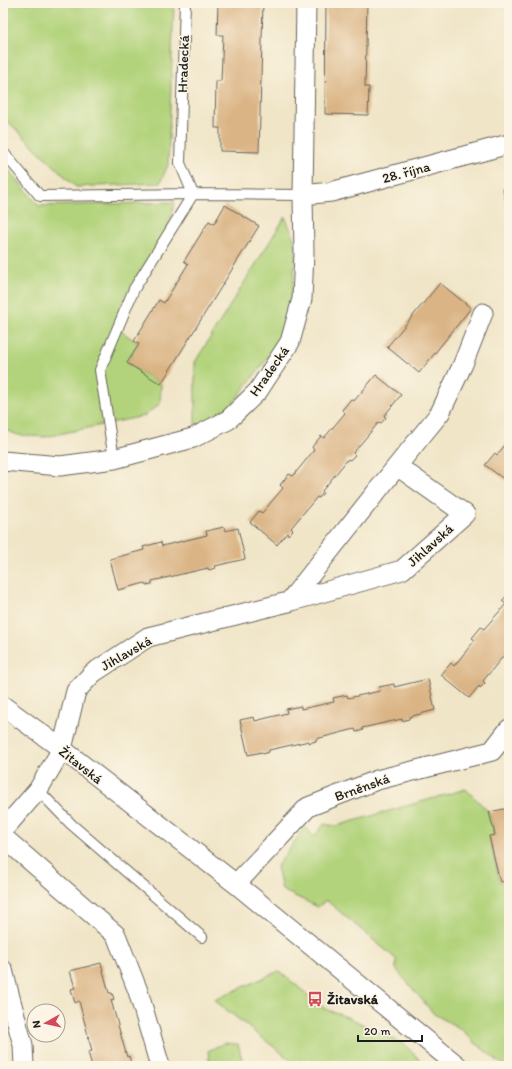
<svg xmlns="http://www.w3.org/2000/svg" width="512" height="1069" viewBox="0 0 512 1069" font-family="Itim,sans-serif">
<rect width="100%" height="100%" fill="#fcf5e5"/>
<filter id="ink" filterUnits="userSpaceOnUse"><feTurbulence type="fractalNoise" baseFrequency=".025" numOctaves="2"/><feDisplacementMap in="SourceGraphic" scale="8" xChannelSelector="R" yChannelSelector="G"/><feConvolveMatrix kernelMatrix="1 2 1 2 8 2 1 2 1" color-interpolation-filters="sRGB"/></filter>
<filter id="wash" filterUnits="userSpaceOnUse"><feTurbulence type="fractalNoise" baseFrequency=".012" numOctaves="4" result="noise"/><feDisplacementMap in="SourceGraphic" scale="16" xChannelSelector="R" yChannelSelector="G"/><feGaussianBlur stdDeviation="0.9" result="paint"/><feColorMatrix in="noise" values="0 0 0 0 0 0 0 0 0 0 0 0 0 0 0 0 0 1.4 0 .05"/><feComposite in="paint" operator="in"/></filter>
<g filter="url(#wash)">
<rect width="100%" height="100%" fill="#f0e5c7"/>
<path fill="#b2d37b" stroke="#67784c" d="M6,3H174L168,165L160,183L76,187L3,117V43Z
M3,163L39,206L175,202L165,239L134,289L121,331L139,344L127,363L161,384L160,404L144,416L45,437L18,435L3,429Z
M285,217L292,233L296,247L293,287L289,316L273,351L230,407L210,422L195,425V362Z
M466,789L489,812L495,835L489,837L500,882L506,881L509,896V1066H504L474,1042L461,1029L434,1014L396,969V959L326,900L318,907L282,890L277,866L305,827L314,837L324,824L336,826Z
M279,971L325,1009L350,1018L405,1045L422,1062L419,1066H298L214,1000Z
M224,1043L238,1044L244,1066H210L208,1051Z"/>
<g id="blocks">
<path fill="#dab484" d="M218,3H263L259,152L220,151V128H215L216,81H221L223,35H217Z
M326,3H367L365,87H369L368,115L325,114Z
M509,187V213H508L503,188Z
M225,205L259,226L161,384L127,363L139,344L134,341L159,300L164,303L188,264L184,261L209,221L214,224Z
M440,283L471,308L419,373L387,347Z
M376,375L401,395L384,416L386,418L381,423L379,422L353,453L355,455L350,460L348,459L322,491L323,493L319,498L317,497L291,528L293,530L288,535L287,533L277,545L250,522L259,511L262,513L283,488L280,485L289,474L293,476L314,450L312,447L321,436L324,438L345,413L342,410L351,399L354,401Z
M509,440V483L485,465L495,453L497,455Z
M224,527L225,531L238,528L245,559L215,566L216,568L209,570L208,568L152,581V584L146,585L145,583L118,590L110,559L144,550L143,547L161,542L162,546L207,535L206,531Z
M509,593V649L483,681L485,683L480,688L479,686L469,698L441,675L451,663L454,666L475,640L472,638L481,627L484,629L506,604L502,601Z
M428,679L435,710L409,717V719L402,721V719L362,728L363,730L356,732L355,729L316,739V741L309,743V741L269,750V752L263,754L262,752L248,755L240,720L254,717L255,721L287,713L286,709L301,706V709L334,702L333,698L347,695L348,698L380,691L379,687L394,684V687Z
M509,808V893H508L506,881L500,882L489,836L495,835L489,812Z
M101,963L109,993H112L114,999L111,1000L127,1057L129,1056L131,1063H128L129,1066H96V1065L92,1066L88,1052L92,1051L79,1001L75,1003L71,989L75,988L70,971Z"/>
</g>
</g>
<g filter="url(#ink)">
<use href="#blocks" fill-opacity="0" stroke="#666258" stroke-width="1"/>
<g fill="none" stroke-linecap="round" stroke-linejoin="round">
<g stroke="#666258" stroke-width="12">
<path id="service" d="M3,152L40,196L193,194L180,163L185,3
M114,459L100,370L134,289L193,194L303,195
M38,790L71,824L202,937"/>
</g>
<g stroke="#666258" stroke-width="21">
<path id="minor" d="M303,195L331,192L509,144
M3,461L60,466L114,459L193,438L228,420L258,391L290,342L302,299L304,253L303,195L306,3
M397,466L440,413L463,364L483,313
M3,706L62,749L236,884L458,1066
M3,830L38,790L62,749L76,691L93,673L148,637L292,601L402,570L465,514L397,466L289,602
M3,837L116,935L138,991L160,1066
M236,884L308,807L377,780L492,751L509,729
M3,970L11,1001L3,1010
M11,1001L23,1045L24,1066"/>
</g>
<use href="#service" stroke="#fff" stroke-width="10"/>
<use href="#minor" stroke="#fff" stroke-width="19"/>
</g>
</g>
<defs>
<g id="bus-bare" transform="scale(1.2)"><path d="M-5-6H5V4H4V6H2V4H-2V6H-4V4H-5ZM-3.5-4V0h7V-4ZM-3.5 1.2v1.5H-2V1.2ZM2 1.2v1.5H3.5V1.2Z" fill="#d1495b" stroke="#fcf5e5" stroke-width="2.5" paint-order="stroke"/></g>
</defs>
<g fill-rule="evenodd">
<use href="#bus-bare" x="315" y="999"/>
</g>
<g text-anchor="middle" stroke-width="3" stroke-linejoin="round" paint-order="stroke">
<g font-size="14" fill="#1c1c1c" stroke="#fcf5e5">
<text transform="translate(183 64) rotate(-88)" y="5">Hradecká</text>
<text transform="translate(406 172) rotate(-15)" y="5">28. října</text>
<text transform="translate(269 371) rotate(-55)" y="5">Hradecká</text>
<text transform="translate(430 545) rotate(-42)" y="5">Jihlavská</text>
<text transform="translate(126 653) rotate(-30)" y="5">Jihlavská</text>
<text transform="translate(81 765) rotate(38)" y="5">Žitavská</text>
<text transform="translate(362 787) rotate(-20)" y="5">Brněnská</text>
</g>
<g font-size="14" font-weight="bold" fill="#1c1c1c" stroke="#fcf5e5" text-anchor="start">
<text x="327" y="1004">Žitavská</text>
</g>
</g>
<rect width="512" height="1069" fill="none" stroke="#fcf5e5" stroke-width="16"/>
<g transform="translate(46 1023) rotate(262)"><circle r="19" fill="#fcf5e5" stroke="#a29e95"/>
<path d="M0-3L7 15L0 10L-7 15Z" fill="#d1495b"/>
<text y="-6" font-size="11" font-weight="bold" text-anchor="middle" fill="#1c1c1c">N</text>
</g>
<path d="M358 1035v6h64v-6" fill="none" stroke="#1c1c1c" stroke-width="2"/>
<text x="364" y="1035" font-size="12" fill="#1c1c1c" stroke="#fcf5e5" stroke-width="3" paint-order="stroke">20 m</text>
</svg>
